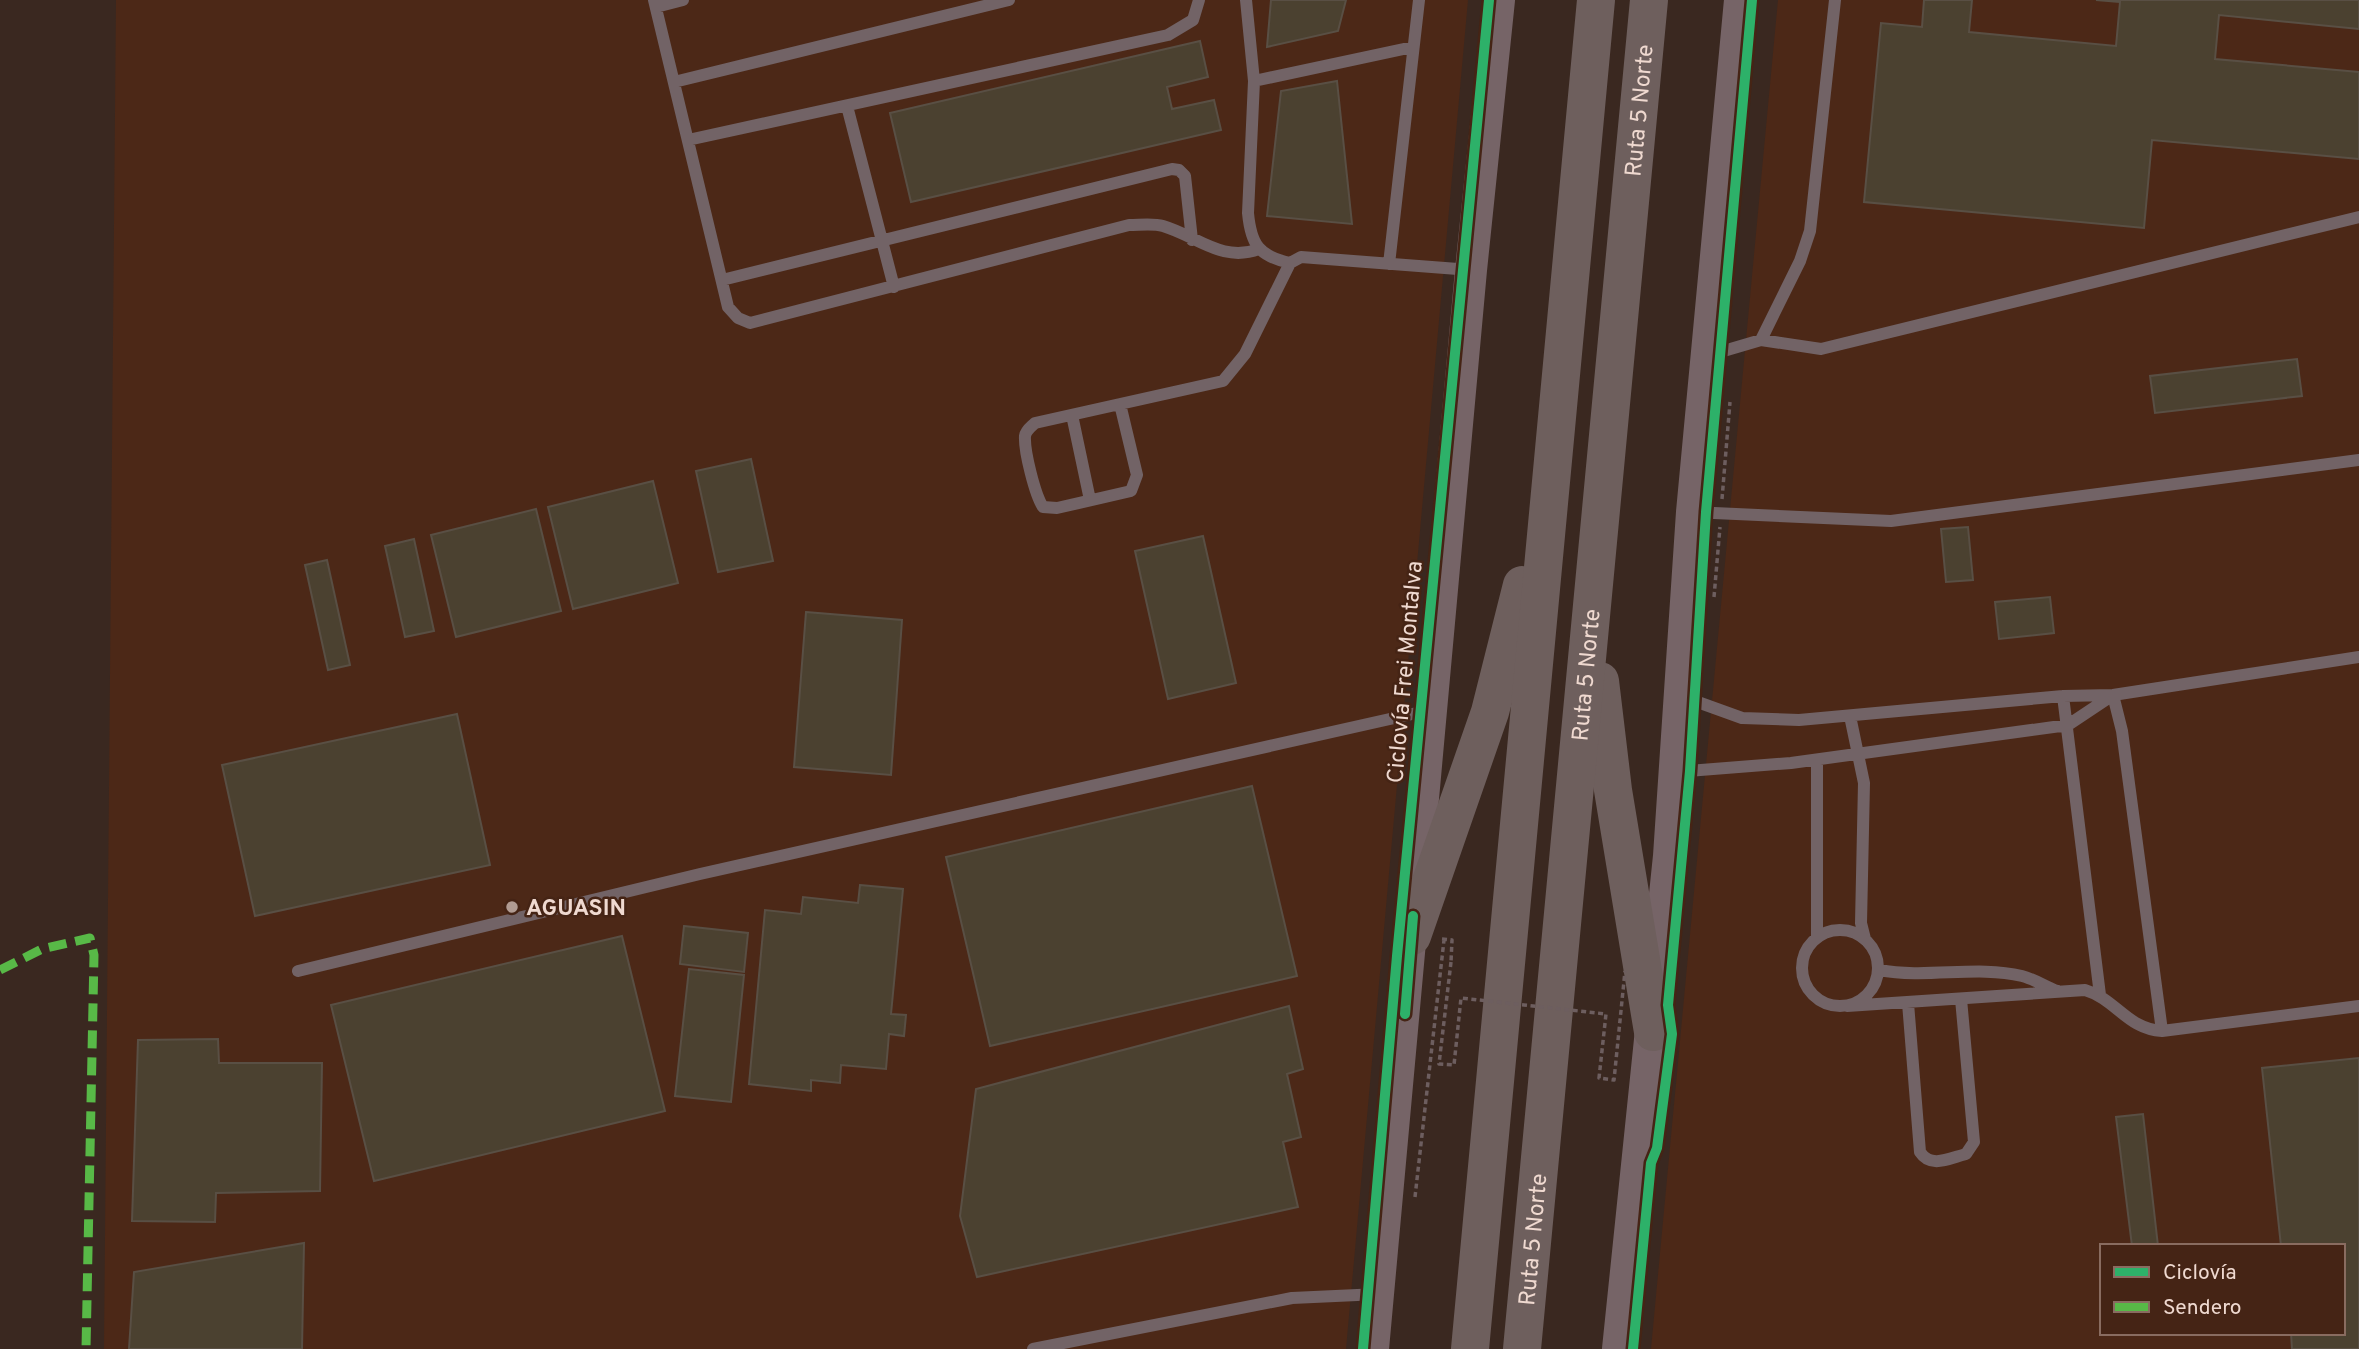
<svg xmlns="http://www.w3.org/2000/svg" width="2359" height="1349" viewBox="0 0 2359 1349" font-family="Overpass,sans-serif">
<rect width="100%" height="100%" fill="#3a2820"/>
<path fill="#4c2817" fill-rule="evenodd" d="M116,0H1468L1346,1349H104Z
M1778,0H2359V1349H1651ZM2102,1246H2343V1333H2102Z"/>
<path fill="#4b4130" stroke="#594f44" stroke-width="2" d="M1271,0H1346L1338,31L1267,47Z
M1924,0H1972L1969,32L2116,46L2120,2L2096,0H2359V29L2219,15L2215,59L2359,72V159L2152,140L2144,228L1864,202L1881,23L1922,27Z
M1200,41L1208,77L1167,87L1172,109L1214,100L1221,130L911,202L890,113Z
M1337,81L1352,224L1267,216L1281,91Z
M2297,359L2302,396L2155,413L2150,376Z
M751,459L773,561L718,572L696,471Z
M653,481L678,583L573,609L548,507Z
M536,509L561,611L456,637L431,535Z
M1968,527L1973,580L1946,582L1941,529Z
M1203,536L1236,683L1168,699L1135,551Z
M414,539L434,631L405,637L385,546Z
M327,560L350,665L328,670L305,565Z
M2050,597L2054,633L1999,639L1995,602Z
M806,612L902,620L891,775L794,767Z
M457,714L490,865L255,916L222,765Z
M1252,786L1297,976L990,1046L946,857Z
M860,885L903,889L891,1014L906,1015L904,1036L889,1034L886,1069L841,1065L840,1083L811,1080V1091L749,1084L765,910L801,914L803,897L858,903Z
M684,926L748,933L744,972L680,964Z
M622,936L665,1111L374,1181L331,1005Z
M689,969L744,975L731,1102L675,1096Z
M1289,1006L1303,1069L1287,1074L1301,1137L1283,1142L1298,1207L977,1277L960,1216L976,1089Z
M218,1039L219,1063H322L320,1191L216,1193L215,1222L132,1221L138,1040Z
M2359,1058V1349H2292L2291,1333H2343V1246H2281L2262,1068Z
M2143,1114L2158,1246H2132L2116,1117Z
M304,1243L302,1349H129L134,1272Z"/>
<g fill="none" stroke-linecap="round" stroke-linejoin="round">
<path stroke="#6d5e5f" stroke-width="3.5" stroke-dasharray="5 3.5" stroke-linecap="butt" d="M1722,499L1730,402
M1714,597L1720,527
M1442,939L1452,940L1451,962
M1415,1197L1444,940"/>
<path stroke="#726366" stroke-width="12" d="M654,0L728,307L738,318L750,323L1129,225C1140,225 1153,223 1163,226C1197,236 1222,263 1259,249
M1246,0L1254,81L1248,213C1251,245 1259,256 1290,263
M656,7L683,0
M1254,81L1413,47
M674,82L1009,0
M847,106L894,287
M688,140L1168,35L1193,20L1199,0
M1389,264L1419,0
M722,280L1172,169L1179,170L1185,176L1192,240
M1761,340L1800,261L1810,231L1835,0
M1710,355L1761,340L1821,349L2359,217
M1120,404L1137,475L1131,491L1057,508L1043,507C1035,495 1024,451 1025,436C1026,430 1031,427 1035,423L1223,381L1245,354L1290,263L1301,257L1471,270
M1072,415L1090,500
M1692,512L1891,521L2359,460
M2113,695L2122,731L2162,1031
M1681,696L1742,718L1799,720L2063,696L2113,695L2359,657
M2063,696L2100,995
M1850,716L1864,783L1861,923L1865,939
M1817,760V937
M1675,772L1791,763L2068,725L2113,695
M1802 968a38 38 0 1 1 76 0a38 38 0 1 1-76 0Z
M1879,970C1928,979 1976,965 2022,976C2034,979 2046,987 2057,991
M298,971L700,874L1430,710
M1908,1003L1920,1152C1931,1169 1950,1158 1966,1154L1974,1142L1961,999
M1847,1006L2085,990C2116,999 2127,1029 2162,1031L2359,1006
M1033,1349L1292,1298L1379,1294"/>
<path stroke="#766467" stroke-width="32" d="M1373,1349L1471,270L1499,0
M1618,1349L1669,856L1692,512L1740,0"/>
<g stroke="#6e5f5d" stroke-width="38">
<path d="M1600,681L1613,790L1653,1032"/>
<path d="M1412,936L1490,712L1522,585"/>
<path d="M1470,1349L1596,0"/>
<path id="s1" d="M1522,1349L1649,0"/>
</g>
<path stroke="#6d5e5f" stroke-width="3.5" stroke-dasharray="5 3.5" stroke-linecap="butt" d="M1451,962L1439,1064L1454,1065L1461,998L1606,1014L1599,1078L1614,1080L1625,971"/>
<path stroke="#58b947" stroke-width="9" stroke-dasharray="18 9" stroke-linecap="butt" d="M0,970L42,949L90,938L94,955L86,1349"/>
<g stroke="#452415" stroke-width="15">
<path id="cycleway" d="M1405,1014L1413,916
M1363,1349L1397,956L1489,0
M1633,1349L1651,1163L1657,1148L1672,1034L1668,1005L1690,771L1706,512L1752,0"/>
</g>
<use href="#cycleway" stroke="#2db169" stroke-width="10"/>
</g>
<circle fill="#b09b92" stroke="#452415" stroke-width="2.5" cx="512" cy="907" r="7"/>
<g text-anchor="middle" stroke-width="5" stroke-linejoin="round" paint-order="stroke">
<g font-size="23" fill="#efd9d0" stroke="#452415">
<text dy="8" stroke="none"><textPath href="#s1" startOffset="1244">Ruta 5 Norte</textPath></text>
<text transform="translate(1404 672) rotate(-85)" y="8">Ciclovía Frei Montalva</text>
<text dy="8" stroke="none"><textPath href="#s1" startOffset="677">Ruta 5 Norte</textPath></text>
<text dy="8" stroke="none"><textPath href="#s1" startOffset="110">Ruta 5 Norte</textPath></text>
</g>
<g font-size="23" font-weight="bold" fill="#efd9d0" stroke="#452415" text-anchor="start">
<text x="526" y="915">AGUASIN</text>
</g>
</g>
<rect x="2100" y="1244" width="245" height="91" fill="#452415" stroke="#896c60" stroke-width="2"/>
<rect x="2114" y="1267" width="35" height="10" fill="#2db169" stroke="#896c60" stroke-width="2"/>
<text x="2163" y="1279" font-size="21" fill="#efd9d0">Ciclovía</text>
<rect x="2114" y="1302" width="35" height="10" fill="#58b947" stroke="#896c60" stroke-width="2"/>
<text x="2163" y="1314" font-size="21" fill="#efd9d0">Sendero</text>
</svg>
